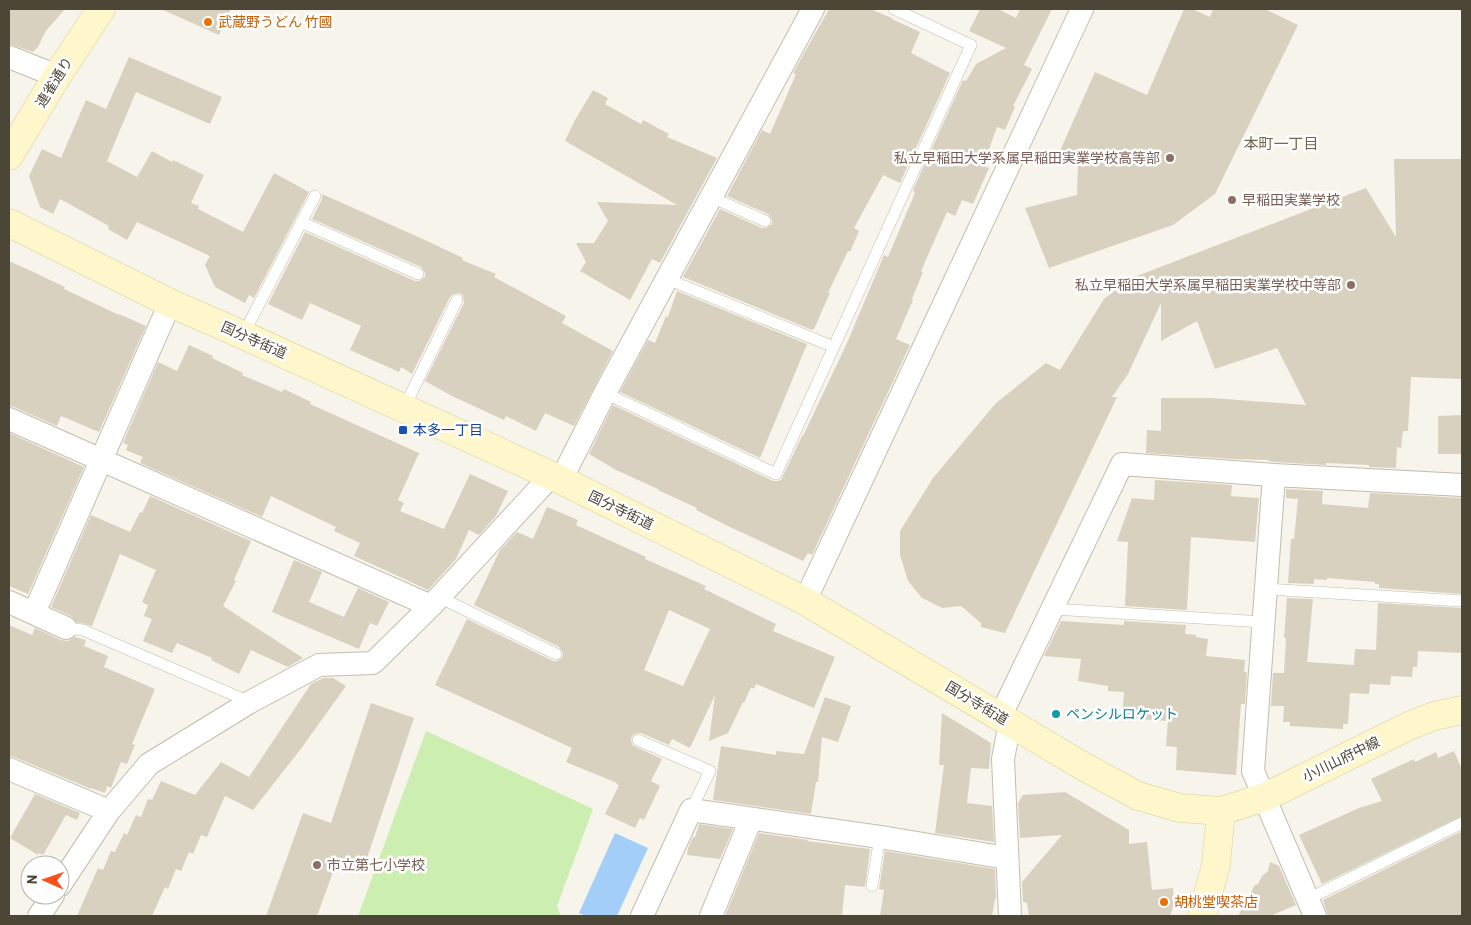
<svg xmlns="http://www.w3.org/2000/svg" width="1471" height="925" viewBox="0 0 1471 925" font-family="Barlow,'Noto Sans JP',sans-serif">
<rect width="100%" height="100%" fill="#f7f4eb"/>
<path fill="#cdeeb1" d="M426,731L593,809L557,906L561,916H358Z"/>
<path fill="#a3cef7" d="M615,833L648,848L617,916H586L579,913Z"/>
<path fill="#d9d1bf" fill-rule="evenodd" d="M9,9H65L45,32L38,47L33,52L9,44Z
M161,9H231L219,35Z
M829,9H870L892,18V19L920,32L911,53L950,73L900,183L883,175L854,228L859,231L850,252L848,251L828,293H830L814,329H813L812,330L683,277L720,209L762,228H766L772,224V220L768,214L727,196L762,130L770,134L796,74L793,73Z
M980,9H998L1016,18L1020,9H1052L1024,65L1032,69L1013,106L1015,107L1005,130L997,127L983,166L989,168L973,204L962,200L955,216L947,212L921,271L923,272L912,299L913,300L896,339L910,345L812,555L808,553L803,561L732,528L696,510L697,508L658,490V489L616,470L589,454L613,405L773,481H777L781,480L802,436H803L847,343L884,255L888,257L915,193L913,190L963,80L966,81L976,64L1006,48L969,31Z
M1184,9H1192L1210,17L1213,9H1265L1298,25L1215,194L1173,225L1049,268L1025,208L1077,195L1078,162L1059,153L1095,72L1147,95Z
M129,57L222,97L210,124L136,92L107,161L137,177L152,151L172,162L173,160L204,175L191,203L199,206L198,209L243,232L274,173L309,192L254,298L249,295L245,303L215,287L205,265L210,256L137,222L127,240L108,229L109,226L60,199L53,214L40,207L29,176L42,149L61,158L86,100L106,109Z
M593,90L608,98L605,104L641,124L643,120L669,134L667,137L717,158L660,263L652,259L630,300L580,271L586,262L576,243H594L608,221L597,202L677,205L565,141L575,120Z
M1394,159H1462V379L1411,377L1408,431H1403L1401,448L1397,447L1396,468L1369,467V465L1326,463V465L1275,462L1269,461V460L1233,459L1146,453L1147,430L1161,431V398H1212L1306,405L1277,348L1215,369L1197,321L1161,341V303L1128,374L1112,397H1117L1005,633L981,627V623L961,606L942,608L922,598L908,581L900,555V531L933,478L996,403L1046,363L1060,370L1104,299L1129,279L1366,188L1396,237Z
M322,194L425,240L463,258L462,260L496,274L494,277L566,316L562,323L613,351L574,426L545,413L536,431L506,416L504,420L452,396L425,381L464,303L463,296L460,293L453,294L450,297L412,374L401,367L399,372L350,350L361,326L310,303L302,320L268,304L305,232L415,281H419L425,277V273L421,267L312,219L322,199Z
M9,261L29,270L65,287L64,289L119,315V314L146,326L99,432L61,416L57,426L14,407L9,406Z
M677,291L807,344L760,458L620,392L648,340L655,343L666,316L668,317Z
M189,345L213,356L212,358L243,373L242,375L282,392L284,389L311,402L310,404L419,453L398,500L404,503L400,511L444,529L470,474L508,491L496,516L479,535L469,530L456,559L428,590L354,556L360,543L334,531L336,527L271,496L262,517L140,463L143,457L126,450L128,445L123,443L158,362L177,371Z
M1462,415V454H1438V416Z
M9,433L84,467L28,594L9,586Z
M1155,480L1232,485L1231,496L1259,498L1255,542L1191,537L1187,610L1125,606L1128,542L1117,541L1132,498L1154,500Z
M1286,489L1323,491L1322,504L1368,508L1370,493L1462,498V594L1379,588V584H1375V582L1327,578V580L1314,579V584L1288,583L1291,539H1294L1298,499L1286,498Z
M150,496L251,541L234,580L236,581L223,606L303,658L288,667L251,650L239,674L211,660L212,658L177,643L172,653L143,641L152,619L144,616L148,605L142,602L156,570L120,554L92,626L77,622L71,616L51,607L91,515L130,532L140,512L142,513Z
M547,507L578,520L576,525L646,557L645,559L706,586L704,589L776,624L773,631L835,657L814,708L756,684L754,689L751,687L744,703L743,702L728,733L709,741L715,695L690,748L672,739L669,745L641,733L634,734L631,738L632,745L662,759L651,781L660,786L644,820L640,818L635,828L605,814L619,785L616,784L617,783L566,762L572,748L435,685L467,619L553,661H557L562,658L563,653L559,647L474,605L500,550L517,532L533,539ZM669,610L710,629L683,686L644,670Z
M294,560L322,572L309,602L344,617L358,588L389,602L377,626L370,623L359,649L272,612Z
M1287,598L1313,599L1307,662L1354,665L1355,649L1376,650L1378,603L1462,608V653L1418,651L1417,667H1413L1412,677L1391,676L1390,685L1370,684L1369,694L1350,693L1348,724H1343V729L1290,726V722H1283L1284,706H1271L1273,673H1284L1286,638H1284Z
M1061,621L1124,625V621L1186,625L1185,634L1196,635V637L1208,639L1206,656L1245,660L1244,672H1247L1245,704H1241L1236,775L1176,770L1177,747L1166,746L1168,721L1122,718L1124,692L1108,691V686L1078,681L1081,659L1044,656Z
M9,625L32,635L35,628L61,640L68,641L75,637L86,640L84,646L108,656L104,667L155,689L132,744L135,745L127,764L121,762L111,788L107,786L105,793L91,788V789L14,757L9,756Z
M323,678H333L346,686L300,750L253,810L225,796L207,837L201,835L193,854L189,852L181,871L176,869L168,889L165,887L152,916H77L98,868L103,870L111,851L115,852L124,833L127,835L136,815L141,817L148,799L152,800L161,781L195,795L221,762L249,777L311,684Z
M825,697L851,706L838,742L822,737L818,782H816L811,814L713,800L721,746L776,755V751L804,754Z
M371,703L414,718L363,870L337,861L317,916H266L303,813L331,823Z
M942,713L991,743L989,769L971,768L967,803L992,806L994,842L935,833L944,765H939Z
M1454,751L1462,770V816L1322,884L1299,835L1359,808L1382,801L1371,779L1414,759L1415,762L1436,752L1438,758Z
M1065,792L1129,830V844L1147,842L1152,890L1173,888L1174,905L1170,916H1029L1027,903L1023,902L1022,882L1062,835L1020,838L1018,803L1023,795Z
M35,794L80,813L77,820L66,815L43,855L39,853L38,855L10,838Z
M699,824L733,829L720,859L687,855L688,848L693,837H695Z
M1462,831V916H1328L1323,900Z
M759,833L808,840L807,841L870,849L865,887L845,885L842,916H725Z
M885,851L995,869L996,899H995L992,916H880L884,890L879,889Z
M1270,862L1279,866L1296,905L1270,916H1238L1255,885L1258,884L1262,876L1268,871Z"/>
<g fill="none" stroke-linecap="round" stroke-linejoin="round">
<g stroke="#c3bdac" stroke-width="12">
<path id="lane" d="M711,197L765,221
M301,222L418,274
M667,279L834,347
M243,335L315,196
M605,393L776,474L971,45L894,9
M404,408L457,300
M1266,589L1462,601
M439,597L556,654
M1053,609L1264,622
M66,628L83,630L250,702
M638,740L710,771L691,810
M872,886L880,837
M1308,899L1462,823"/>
</g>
<g stroke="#c3bdac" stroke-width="24">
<path id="street" d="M9,57L57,76
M9,419L431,606
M1274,475L1253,771L1315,916
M561,480L605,393L813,9
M805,601L1082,9
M9,602L66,628
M34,613L170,303
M1000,717L1122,464L1274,475L1462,485
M9,769L109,811
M60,885L109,811L149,764L250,702L319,665L373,663L431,606L551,476
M39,916L53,895
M642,916L691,810L880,837L1007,858
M711,916L751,819
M1010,916L1003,759L1010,722"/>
</g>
<g stroke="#dacd97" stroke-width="29">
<path id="secondary" d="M9,156L57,76L101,9
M9,223L170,303L243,335L561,480L805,601L1081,765L1138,796L1180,808L1221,811L1265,797L1409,726L1434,716L1462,710
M1202,916L1216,865L1221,811"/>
</g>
<use href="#lane" stroke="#fff" stroke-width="11"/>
<use href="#street" stroke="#fff" stroke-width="22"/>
<use href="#secondary" stroke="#fff7cc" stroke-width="28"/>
</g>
<g fill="#e8710a" stroke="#fff" stroke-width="2">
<circle cx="208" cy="22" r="5"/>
<circle cx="1164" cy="902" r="5"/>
</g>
<g fill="#8d6e63" stroke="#fff" stroke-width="2">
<circle cx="1170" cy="158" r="5"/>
<circle cx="1232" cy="200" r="5"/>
<circle cx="1351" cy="285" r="5"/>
<circle cx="317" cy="865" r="5"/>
</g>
<rect fill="#1a4fb4" stroke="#fff" stroke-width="2" x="398" y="425" width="10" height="10" rx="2.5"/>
<circle fill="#0f9aa8" stroke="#fff" stroke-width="2" cx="1056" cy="714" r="5"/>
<g text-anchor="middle" stroke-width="5" stroke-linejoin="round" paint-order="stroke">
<g font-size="14" fill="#c56008" stroke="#fff" text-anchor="start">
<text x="218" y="27">武蔵野うどん 竹國</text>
<text x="1174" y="907">胡桃堂喫茶店</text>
</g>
<g font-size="14" fill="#4c4637" stroke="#fff">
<text transform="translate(54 82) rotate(-58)" y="5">連雀通り</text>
<text transform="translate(254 340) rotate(24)" y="5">国分寺街道</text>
<text transform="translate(621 510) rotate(26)" y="5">国分寺街道</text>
<text transform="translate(977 703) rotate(31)" y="5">国分寺街道</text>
<text transform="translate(1341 759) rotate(-26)" y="5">小川山府中線</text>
</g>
<g font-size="14" fill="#785e54" stroke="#fff" text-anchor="end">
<text x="1160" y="163">私立早稲田大学系属早稲田実業学校高等部</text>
<text x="1242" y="205" text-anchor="start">早稲田実業学校</text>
<text x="1341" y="290">私立早稲田大学系属早稲田実業学校中等部</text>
<text x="327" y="870" text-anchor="start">市立第七小学校</text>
</g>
<g font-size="14" fill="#164399" stroke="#fff" text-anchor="start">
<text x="413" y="435">本多一丁目</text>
</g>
<g font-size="14" fill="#0d838f" stroke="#fff" text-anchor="start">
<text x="1066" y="719">ペンシルロケット</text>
</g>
<g font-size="15" fill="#70654e" stroke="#fff">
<text x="1281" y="149">本町一丁目</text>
</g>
</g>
<rect width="1471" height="925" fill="none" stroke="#4c4637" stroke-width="20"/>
<g transform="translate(45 880) rotate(272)"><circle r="24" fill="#ffffff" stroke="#b7b5af"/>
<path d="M0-4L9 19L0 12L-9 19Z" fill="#ff4e19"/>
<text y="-8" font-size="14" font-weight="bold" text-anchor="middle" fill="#4c4637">N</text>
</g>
</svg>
